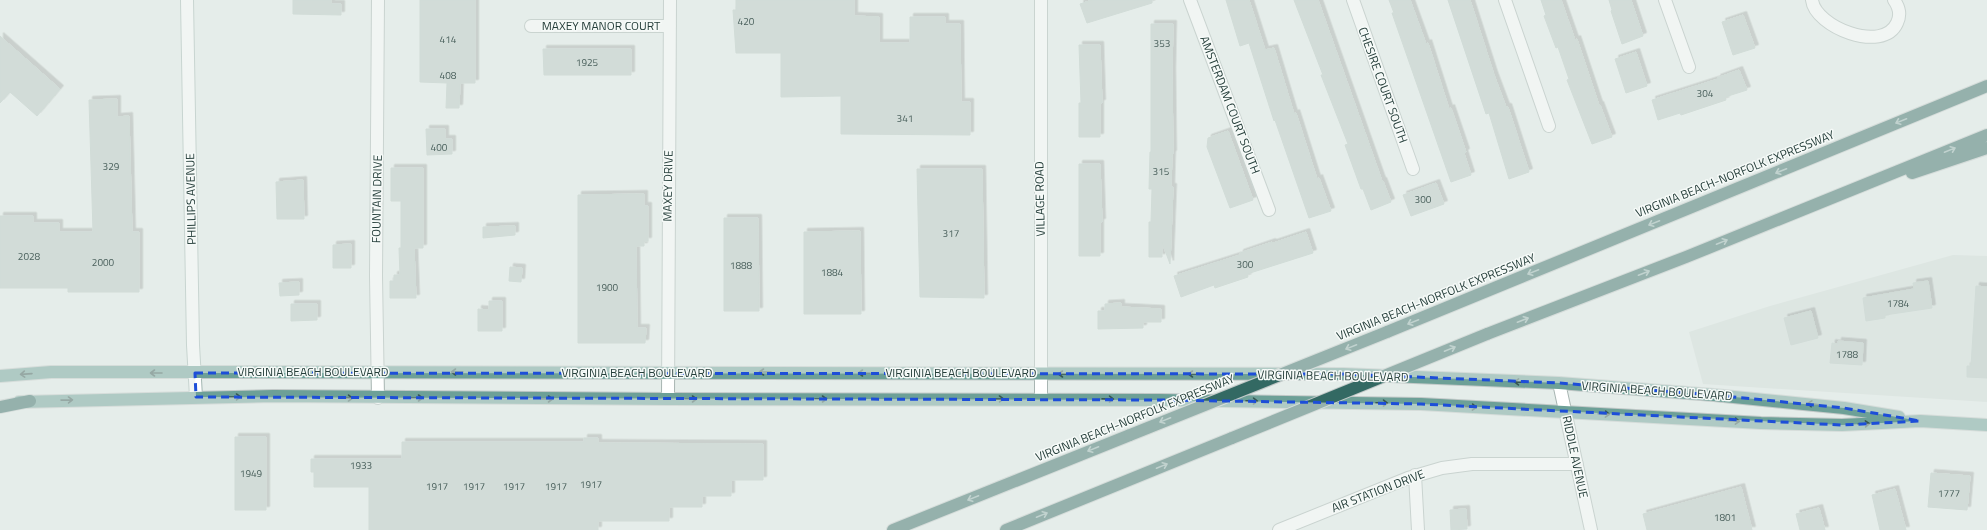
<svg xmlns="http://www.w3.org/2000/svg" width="1987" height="530" viewBox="0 0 1987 530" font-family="'Titillium Web',sans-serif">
<defs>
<filter id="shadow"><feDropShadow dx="3.5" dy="-3.5" stdDeviation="0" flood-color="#0004"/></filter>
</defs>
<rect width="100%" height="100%" fill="#e5edea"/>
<path fill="#d3ddda" d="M1953,255L1987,256V402L1703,384L1689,332L1770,306Z"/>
<path fill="#bbc8c4" stroke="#b8c7c2" filter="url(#shadow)" d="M293,0H331V4H341V15L293,14Z
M420,0H475V83H460L459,108H446L447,83L420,82Z
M736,0H854V16L879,17V43H910V17H945V24H960L961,102H970V135L841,134V96L781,97V53H736L733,10H736Z
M1092,0H1152V3L1087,23L1080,4Z
M1226,0H1249L1265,50L1274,48L1294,114L1296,113L1317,179L1319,178L1331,211L1309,218L1275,120L1274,121L1249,43L1240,46Z
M1294,0H1318L1382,181H1383L1391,202L1371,210L1363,189H1361L1345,145L1348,144L1321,75H1323Z
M1389,0H1410L1426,44L1428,43L1449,109L1451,108L1466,152L1464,153L1471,175L1451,182L1392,13H1394Z
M1448,0H1470L1494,75L1506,107H1508L1529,172L1509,179L1489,113L1486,114Z
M1541,0H1561L1575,40L1577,39L1599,105H1600L1612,137L1592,144L1567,80L1569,79L1558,47L1556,48L1544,16L1546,15Z
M1609,0H1631L1643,36L1622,44L1611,11L1612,10Z
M1743,15L1755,48L1733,55L1722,22Z
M1151,24H1173L1172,71L1173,154H1172L1171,187H1173L1170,264L1162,242V257H1149V222H1151L1152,189H1149L1150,152H1151Z
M0,36L60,89L37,116L10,92L0,103Z
M1079,45H1100L1102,103H1100V137H1079V103H1081Z
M543,49H631V75H544Z
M1636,52L1647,86L1626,93L1615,59Z
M1739,70L1747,90L1725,97L1726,100L1681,115L1680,113L1658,120L1652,100L1718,79L1717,78Z
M117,99V117L129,116L132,232H139V292H68V288H0V216H33V223H59V232H93L89,100Z
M426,129H445V139H452V154L427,155Z
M1228,131L1253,200L1230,208L1207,147L1208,138Z
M1079,164H1100L1102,222H1100V256H1079Z
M391,168H423V248H414L416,298H390V281H394V275H400L399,248H401V201H391Z
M917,169H982L984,298L920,297Z
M303,180L304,219H277L276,182Z
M1436,183L1444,204L1411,216L1403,195Z
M644,194V206H648V241H644V246H636L637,328H646L645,343H578V195Z
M724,218H758L759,311H724Z
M515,226V235L483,238V227Z
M860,231L861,314H804V232Z
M1306,232L1313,253L1247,274L1248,277L1215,288L1214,285L1181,297L1174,276L1240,255V253L1272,242L1273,243Z
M351,244V268H333V245Z
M510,267L522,268L521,282L509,281Z
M1928,281L1932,308L1885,315V318L1866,321L1863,298L1914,289L1913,283Z
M299,282V295L280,296L279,283Z
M1976,286L1987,287V378L1967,377V366H1971Z
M489,301H502V331H478V309L489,310Z
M1121,303V307L1161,309V322H1143V328L1098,329V311H1105V304Z
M291,304H317V320L291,321Z
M1811,311L1818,338L1791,345L1784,318Z
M1838,341L1863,343L1862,365L1830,363L1832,343L1838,344Z
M235,437H266V510H235Z
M584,438H598V443L763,444V480H731V496H702V507H669V521H598V530H369V487H314V472H311V459H402V442H584Z
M1931,473L1970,476L1967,510L1928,507Z
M1741,487L1752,530H1647L1643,514Z
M1895,489L1906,530H1880L1872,495Z
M1819,508L1825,530H1800L1796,514Z
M1466,509L1467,529L1451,530L1450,510Z"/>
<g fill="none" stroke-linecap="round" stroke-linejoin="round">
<g stroke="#a8b5b2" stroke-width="14">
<path id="street" d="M378,0L376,276L378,398
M1041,0V398
M1190,0L1269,210
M1353,0L1413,169
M1505,0L1549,126
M1665,0L1689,67
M1812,0C1815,27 1883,54 1897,23C1901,15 1899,7 1894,0
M531,26H670
M1559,383L1591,530
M668,399L670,0
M1415,475L1418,530
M1279,530L1408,478L1442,468L1472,464H1577"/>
</g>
<g stroke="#a4b8b3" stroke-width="14">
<path id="secondary" d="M187,0L193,345L196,397"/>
</g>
<g stroke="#c2c9c8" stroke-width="14">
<path id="primary" d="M0,376L51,372H272L1343,374L1559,383L1714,395L1844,408L1899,417
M19,402L273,396L668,399L1159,400L1421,404L1761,423L1842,425L1920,421L1987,425"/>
</g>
<g stroke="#c2c9c8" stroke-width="14">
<path id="highway" d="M1912,173L1987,148
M1387,332L1987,86
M1487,334L1686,257L1987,135
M0,407L30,401
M893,530L1130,435
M1006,530L1232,438"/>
</g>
<use href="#street" stroke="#fff" stroke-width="12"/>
<use href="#secondary" stroke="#fff" stroke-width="12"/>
<use href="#primary" stroke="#6da097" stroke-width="12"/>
<use href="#highway" stroke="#336963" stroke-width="12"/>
<g stroke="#c2c9c8" stroke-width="14" stroke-linecap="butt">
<path id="highway-bridge" d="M1130,435L1387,332
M1232,438L1487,334"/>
</g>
<use href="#highway-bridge" stroke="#336963" stroke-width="12"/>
</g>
<defs><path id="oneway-shaft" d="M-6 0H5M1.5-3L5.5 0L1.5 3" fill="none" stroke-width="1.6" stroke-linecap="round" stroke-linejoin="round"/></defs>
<g stroke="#94b2ae">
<use href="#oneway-shaft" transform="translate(1901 121) rotate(158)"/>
<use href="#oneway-shaft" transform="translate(1950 150) rotate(-22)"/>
<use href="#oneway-shaft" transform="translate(1781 171) rotate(158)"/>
<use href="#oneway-shaft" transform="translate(1654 223) rotate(158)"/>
<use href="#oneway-shaft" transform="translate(1722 242) rotate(-22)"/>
<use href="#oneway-shaft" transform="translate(1533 272) rotate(158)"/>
<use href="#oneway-shaft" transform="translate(1644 273) rotate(-21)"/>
<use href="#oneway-shaft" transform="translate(1523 320) rotate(-21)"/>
<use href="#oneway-shaft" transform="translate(1413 322) rotate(158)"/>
<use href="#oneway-shaft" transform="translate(1351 347) rotate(158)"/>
<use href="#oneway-shaft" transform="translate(1450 349) rotate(-22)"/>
<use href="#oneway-shaft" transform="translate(1165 420) rotate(158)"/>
<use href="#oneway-shaft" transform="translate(1093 449) rotate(158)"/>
<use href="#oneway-shaft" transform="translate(1162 466) rotate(-22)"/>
<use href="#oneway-shaft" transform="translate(973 498) rotate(158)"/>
<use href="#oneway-shaft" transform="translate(1042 515) rotate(-22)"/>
</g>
<g stroke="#375651">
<use href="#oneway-shaft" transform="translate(457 372) rotate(-180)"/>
<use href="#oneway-shaft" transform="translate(765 372) rotate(180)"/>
<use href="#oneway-shaft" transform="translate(156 373) rotate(-180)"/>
<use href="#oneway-shaft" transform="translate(864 373) rotate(-180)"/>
<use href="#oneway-shaft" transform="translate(26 374) rotate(176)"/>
<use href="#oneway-shaft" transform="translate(1064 374) rotate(-180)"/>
<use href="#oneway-shaft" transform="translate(1194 374) rotate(-180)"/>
<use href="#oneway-shaft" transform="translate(1520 382) rotate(-178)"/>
<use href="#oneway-shaft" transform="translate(235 397) rotate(-1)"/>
<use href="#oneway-shaft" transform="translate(347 398) rotate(1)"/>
<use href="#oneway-shaft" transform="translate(417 398)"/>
<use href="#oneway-shaft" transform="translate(547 399)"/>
<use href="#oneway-shaft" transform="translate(691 399)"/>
<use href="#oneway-shaft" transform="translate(821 399)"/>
<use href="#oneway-shaft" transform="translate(998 399) rotate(-1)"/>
<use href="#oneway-shaft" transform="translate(1108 399) rotate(1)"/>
<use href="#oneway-shaft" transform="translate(67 400) rotate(-1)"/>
<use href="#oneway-shaft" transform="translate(1252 401) rotate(1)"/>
<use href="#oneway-shaft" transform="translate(1382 403) rotate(1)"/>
<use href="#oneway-shaft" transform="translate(1813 404) rotate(-173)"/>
<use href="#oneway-shaft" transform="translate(1471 407) rotate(3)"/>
<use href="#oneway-shaft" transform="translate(1604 414) rotate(3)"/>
<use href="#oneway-shaft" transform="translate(1734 421) rotate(3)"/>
<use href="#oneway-shaft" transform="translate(1864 424) rotate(-3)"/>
</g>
<path d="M0 0H1987V530H0ZM195,373L1343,374L1559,383L1714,395L1844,408L1920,421L1842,425L1421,404L1159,400L196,397Z" fill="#e5edea" fill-opacity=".55" fill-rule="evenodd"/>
<path fill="none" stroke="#1d4ed8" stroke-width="3" stroke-dasharray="8 5" stroke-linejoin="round" d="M195,373L1343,374L1559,383L1714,395L1844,408L1920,421L1842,425L1421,404L1159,400L196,397Z"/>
<g text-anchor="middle" stroke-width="3" stroke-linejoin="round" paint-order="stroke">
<g font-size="10" fill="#4a605c">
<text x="746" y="25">420</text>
<text x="448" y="43">414</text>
<text x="1162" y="47">353</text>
<text x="587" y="66">1925</text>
<text x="448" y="79">408</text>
<text x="1705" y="97">304</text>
<text x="905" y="122">341</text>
<text x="439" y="151">400</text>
<text x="111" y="170">329</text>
<text x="1161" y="175">315</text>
<text x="1423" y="203">300</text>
<text x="951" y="237">317</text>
<text x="29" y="260">2028</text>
<text x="103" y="266">2000</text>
<text x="1245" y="268">300</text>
<text x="741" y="269">1888</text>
<text x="832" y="276">1884</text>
<text x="607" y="291">1900</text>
<text x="1898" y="307">1784</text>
<text x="1847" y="358">1788</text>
<text x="361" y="469">1933</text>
<text x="251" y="477">1949</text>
<text x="591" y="488">1917</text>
<text x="437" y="490">1917</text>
<text x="474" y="490">1917</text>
<text x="514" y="490">1917</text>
<text x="556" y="490">1917</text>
<text x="1949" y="497">1777</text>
<text x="1725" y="521">1801</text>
</g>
<g font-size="12" fill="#253e3a" stroke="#f6faf8">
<text x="601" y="30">MAXEY MANOR COURT</text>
<text transform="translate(1383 85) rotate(70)" y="4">CHESIRE COURT SOUTH</text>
<text transform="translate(1230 105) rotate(69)" y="4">AMSTERDAM COURT SOUTH</text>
<text transform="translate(1735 174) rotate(-22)" y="4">VIRGINIA BEACH-NORFOLK EXPRESSWAY</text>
<text transform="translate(668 186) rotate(-89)" y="4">MAXEY DRIVE</text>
<text transform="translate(191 199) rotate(-91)" y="4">PHILLIPS AVENUE</text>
<text transform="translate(377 199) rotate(-89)" y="4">FOUNTAIN DRIVE</text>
<text transform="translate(1040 199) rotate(-91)" y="4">VILLAGE ROAD</text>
<text transform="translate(1436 297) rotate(-22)" y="4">VIRGINIA BEACH-NORFOLK EXPRESSWAY</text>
<text x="313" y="376">VIRGINIA BEACH BOULEVARD</text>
<text x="637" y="377">VIRGINIA BEACH BOULEVARD</text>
<text x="961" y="377">VIRGINIA BEACH BOULEVARD</text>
<text transform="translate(1333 376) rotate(1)" y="4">VIRGINIA BEACH BOULEVARD</text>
<text transform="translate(1657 391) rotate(4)" y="4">VIRGINIA BEACH BOULEVARD</text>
<text transform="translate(1135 418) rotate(-22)" y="4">VIRGINIA BEACH-NORFOLK EXPRESSWAY</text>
<text transform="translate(1575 457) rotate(78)" y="4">RIDDLE AVENUE</text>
<text transform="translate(1378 491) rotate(-21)" y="4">AIR STATION DRIVE</text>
</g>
</g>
</svg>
